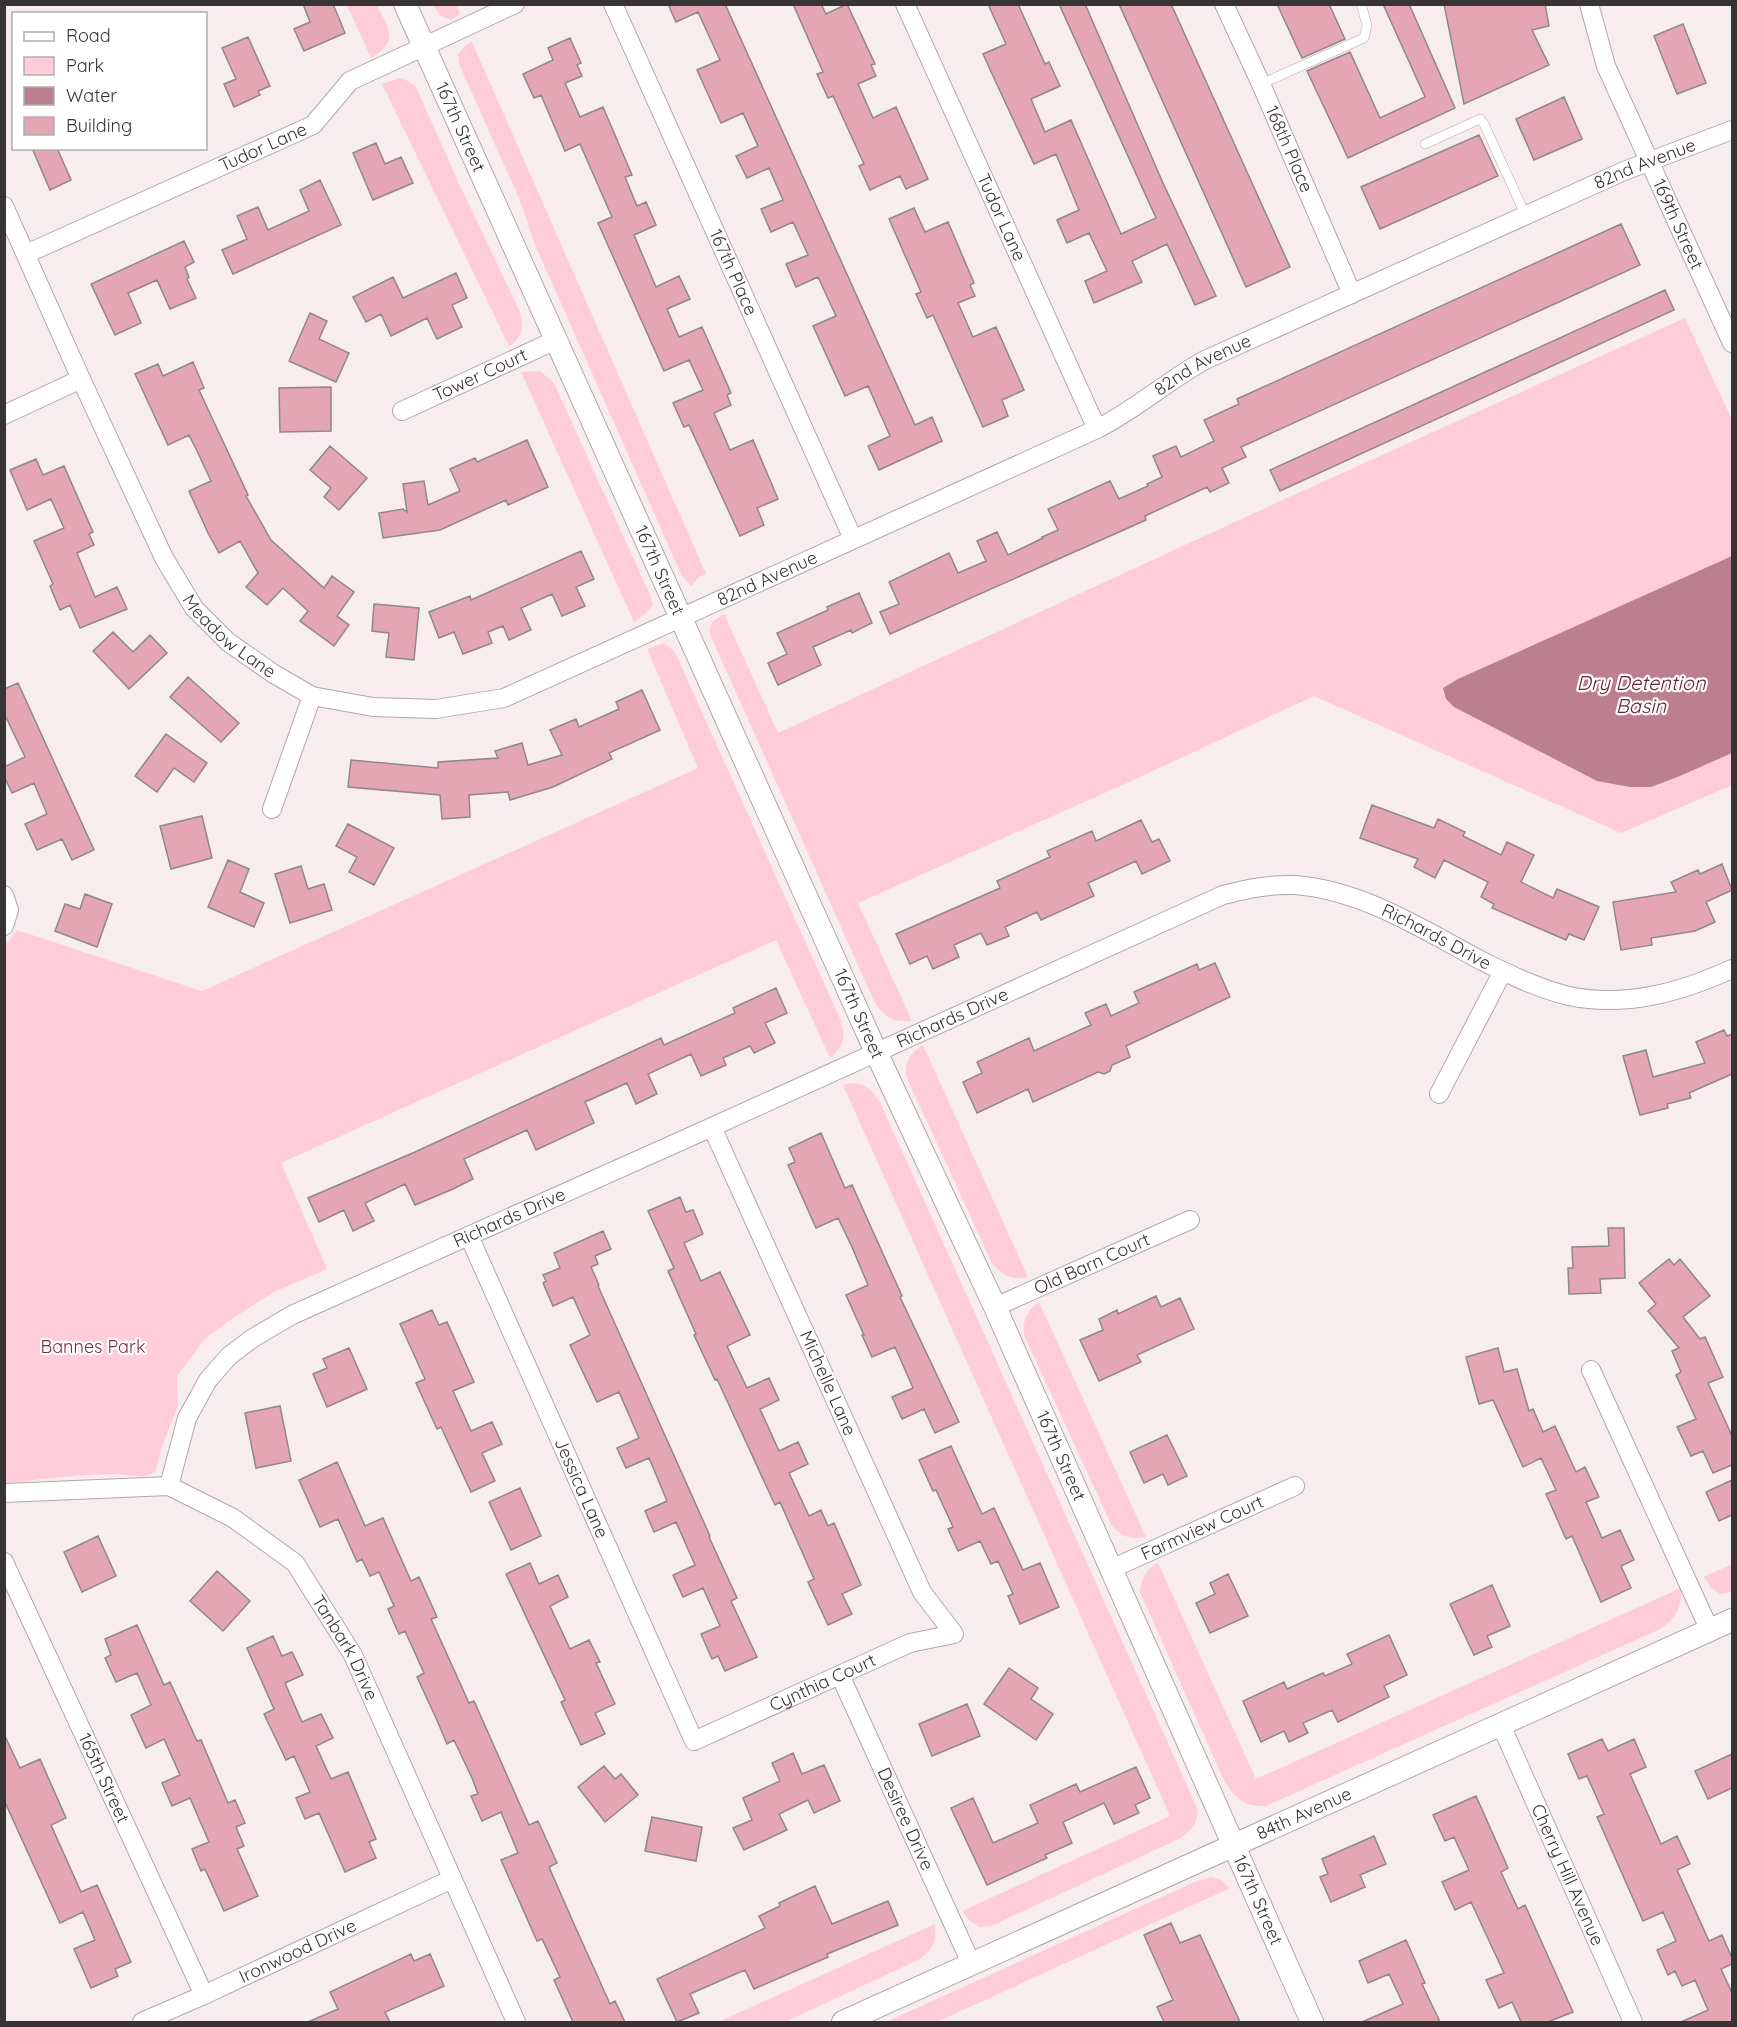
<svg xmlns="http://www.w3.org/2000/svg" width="1737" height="2027" viewBox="0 0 1737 2027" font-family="Quicksand,sans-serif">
<rect width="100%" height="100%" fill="#f7ecee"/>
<path fill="#ffcdd9" d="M347,5H377C389,31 400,40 371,58Z
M433,5H456L460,14L451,20L442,17Z
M472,42L706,574L699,577L691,586L682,576L536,247L519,198L459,64L458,54L465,46Z
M400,78L408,81L416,87L456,177L519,310C524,325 524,337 509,346L382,84Z
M1685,318L1732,420V785L1621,833L1314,696L1138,778L858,903L912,1021C892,1022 887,1019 875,1003L709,632L712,622L724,614L778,733L1276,503Z
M540,371L554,383L650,595L653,605L645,614L634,622L521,372Z
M664,643L675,652L841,1021C845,1040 845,1045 830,1058L776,940L281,1163L327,1269L272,1293L227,1322L204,1340L177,1376L178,1406L162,1446L156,1470C148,1479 137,1476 126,1475C85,1473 45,1479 5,1483L4,947L17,930L202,991L698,768L647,649Z
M923,1045L1028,1277C1011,1280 1003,1276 992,1263L906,1076C906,1060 909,1054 923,1045Z
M852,1083C867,1084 871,1090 880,1102L1198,1810C1197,1825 1191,1831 1179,1839L991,1926L979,1927L970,1921L962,1911L1170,1816L843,1085Z
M1039,1302L1146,1537C1131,1540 1123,1537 1112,1526L1024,1335C1023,1319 1026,1311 1039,1302Z
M1158,1563L1256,1779L1681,1588C1682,1608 1676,1620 1658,1630L1266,1806C1243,1807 1233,1797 1223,1778L1140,1592C1142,1577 1145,1571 1158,1563Z
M1732,1564V1592L1720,1594L1711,1588L1704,1577Z
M1211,1877L1221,1880L1230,1888L937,2022H886L1197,1881Z
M935,1924C936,1944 935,1948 918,1960L785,2022H718Z"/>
<path fill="#bc7f8f" d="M1732,556V753L1680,776L1651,787H1630L1597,781L1454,707L1446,699L1443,688L1458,679Z"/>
<path fill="#e4a5b5" stroke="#918789" stroke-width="1.5" d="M303,4H333L345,33L304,51L294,29L310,22Z
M668,4H725L915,425L932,417L942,441L879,470L868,446L890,436L868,386L845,396L813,326L836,316L818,277L796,287L786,264L808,255L793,222L771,232L761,209L783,200L769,168L747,178L736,156L758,146L743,113L721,123L711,101L697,70L720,60L698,12L676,22Z
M793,4H821L826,14L847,4L875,64L871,65L876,76L858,84L873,118L896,107L928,179L906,189L900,176L870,190L859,166L864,164L833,96L828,98L817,74L823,72Z
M988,4H1018L1045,64L1049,62L1060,86L1031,99L1045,132L1071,120L1121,234L1156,218L1059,4H1085L1163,183L1216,296L1195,305L1167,244L1132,261L1142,282L1094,303L1085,281L1107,271L1089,233L1067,243L1057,220L1079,210L1056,154L1034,164L993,76L983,54L1006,44Z
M1119,4H1171L1290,267L1246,287Z
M1277,4H1329L1345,39L1302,58Z
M1383,4H1409L1455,108L1348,158L1307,71L1350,52L1380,118L1425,97Z
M1444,4H1545L1549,26L1532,30L1549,65L1464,104Z
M1683,24L1706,83L1677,94L1654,36Z
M248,37L270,86L258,91L260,95L234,107L224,84L236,79L222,48Z
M570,38L581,63L577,65L582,76L565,83L580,117L603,107L632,175L625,177L637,206L646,202L656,225L634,235L656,287L679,276L690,299L667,309L679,337L702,327L731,393L727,395L731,405L714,413L730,450L753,440L778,499L757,508L764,525L740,536L689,425L684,427L673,403L703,390L689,360L664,371L598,223L612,217L580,144L565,151L541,95L534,98L523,74L553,60L548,48Z
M1564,97L1582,139L1534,160L1516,119Z
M1479,135L1498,176L1380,229L1361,187Z
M376,143L385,164L401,157L413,183L373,200L353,153Z
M32,148H57L71,180L50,190Z
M320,180L341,225L233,274L222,250L247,239L237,216L258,207L268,230L309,211L300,190Z
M914,208L925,232L948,222L974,283L970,285L975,296L958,303L973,337L996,327L1024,390L1002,400L1008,416L983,427L933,315L927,318L916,294L921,292L889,219Z
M1621,224L1640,265L1241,447L1246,457L1222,468L1229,483L1210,492L1207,487L1145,516L1146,520L890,634L880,612L899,604L889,582L949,553L958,573L986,561L977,541L997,532L1008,555L1043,538L1042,537L1058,530L1048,509L1110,481L1119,499L1148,486L1147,484L1162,477L1153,456L1176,446L1181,457L1214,441L1204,420L1239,404L1237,399Z
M184,241L194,262L185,267L189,277L187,279L196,298L170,309L157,280L128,293L141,323L115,335L91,284Z
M456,273L467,298L452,305L462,327L437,339L427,318L391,336L381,314L366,322L353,297L393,277L403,298Z
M1665,290L1674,310L1280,491L1270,470Z
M310,313L327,321L319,339L349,353L336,382L289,361Z
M193,362L204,388L199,390L248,495L246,496L271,540L324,588L332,576L354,592L337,616L349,625L334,646L300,621L308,611L283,588L267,605L246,587L258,573L240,541L219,553L208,533L189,491L211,481L197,451L189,435L168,445L135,374L158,364L163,376Z
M331,387V431L280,432L279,388Z
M527,440L548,487L508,505L506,500L440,530L383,538L379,513L403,509L407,512L403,484L424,481L428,505L460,491L450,469L475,458L477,462Z
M330,446L367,478L339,510L324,497L331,488L310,470Z
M36,459L43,475L64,466L93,532L89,534L94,545L77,553L95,597L117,587L127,609L80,628L70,605L60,610L50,586L53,584L34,541L64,528L51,499L27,510L10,470Z
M581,551L594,579L576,587L585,606L562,616L552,594L521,608L531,630L509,640L503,626L488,632L492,643L463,654L454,632L439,638L429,612L470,596L471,600Z
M859,593L872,623L852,633L851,630L813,647L821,665L778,685L768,663L787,654L777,633L828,610L827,607Z
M374,604L419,608L414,660L386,657L389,633L372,631Z
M113,632L133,652L150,635L167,653L129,689L93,651Z
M188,677L239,723L221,742L170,697Z
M18,683L94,850L72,860L62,839L37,850L25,824L47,814L34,783L12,793L4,776V767L25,757L4,713V689Z
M642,690L660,730L609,753L612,759L553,787L510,800L508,792L469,795L470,817L442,819L440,795L348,787L351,760L438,768V762L498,758L495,751L522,743L528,765L562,755L550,730L576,719L579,727L619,709L616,702Z
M166,734L207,763L194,782L174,768L157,792L135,776Z
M1372,805L1434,828L1438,819L1465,832L1463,836L1501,855L1507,842L1534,855L1521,882L1553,898L1557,889L1599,907L1584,940L1569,934L1566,940L1492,908L1494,904L1481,897L1488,882L1444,860L1435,878L1414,867L1418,859L1360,838Z
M202,816L212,858L171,869L160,826Z
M1141,820L1152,842L1159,839L1170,861L1142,874L1136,861L1088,883L1094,896L1041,920L1037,912L1005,927L1009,936L987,945L981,933L954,945L959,957L933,969L927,956L910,964L896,934L1000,888L997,881L1050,857L1047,851L1092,831L1096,841Z
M348,824L394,848L374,885L349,872L357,857L336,846Z
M228,860L249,869L240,892L264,903L254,927L208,907Z
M1722,864L1732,890L1706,902L1715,922L1695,931L1651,938L1652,945L1621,950L1613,902L1676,892L1671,882L1698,870L1700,874Z
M301,866L308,889L324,884L332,910L290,923L275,874Z
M85,894L112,904L97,947L55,931L65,904L80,909Z
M1215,963L1230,997L1126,1046L1130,1057L1112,1065L1110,1071L1104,1074L1098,1072L1033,1102L1028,1089L977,1113L963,1082L982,1073L977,1062L1029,1038L1034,1051L1091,1025L1085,1013L1106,1004L1111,1016L1139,1003L1134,992L1197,964L1199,970Z
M776,988L787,1013L765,1023L775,1043L754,1053L750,1046L723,1058L726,1065L701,1076L691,1054L648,1074L657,1094L636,1104L627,1083L585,1102L594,1123L536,1150L527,1130L505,1140L464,1159L473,1179L453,1189L415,1205L405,1184L365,1203L374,1221L353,1231L344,1210L319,1222L308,1198L415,1152L661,1038L664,1045L735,1013L733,1008Z
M1724,1030L1727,1036L1732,1034V1074L1689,1093L1691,1098L1667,1104L1668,1108L1640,1115L1623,1056L1646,1050L1653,1077L1705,1063L1696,1042Z
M821,1133L845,1188L852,1185L902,1296L900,1297L959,1422L935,1433L924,1409L902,1419L892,1397L913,1388L895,1347L872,1357L862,1335H864L846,1295L868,1285L852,1247L838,1218L816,1228L788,1165L795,1162L789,1148Z
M680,1197L686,1212L693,1210L703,1234L684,1243L701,1281L720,1272L750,1335L727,1346L747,1388L769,1378L779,1400L760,1409L779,1451L798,1442L808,1464L789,1473L809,1516L821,1510L828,1526L834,1523L861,1585L842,1594L852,1614L828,1625L808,1582L814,1579L780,1502L775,1505L717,1379L715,1380L694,1335L696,1334L668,1271L674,1268L648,1211Z
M1608,1228H1624L1625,1278L1600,1279L1601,1293L1569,1294L1568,1268H1573L1572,1247L1609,1246Z
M603,1231L611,1249L595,1256L598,1264L591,1267L599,1285L598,1286L710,1536L709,1537L737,1598L731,1601L757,1657L725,1671L718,1656L712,1659L701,1634L720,1626L703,1588L683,1597L673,1575L695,1565L676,1522L654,1532L645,1511L667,1501L649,1458L626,1468L617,1448L639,1438L619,1392L597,1402L570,1345L590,1335L573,1297L553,1306L543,1283L546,1281L543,1275L560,1268L554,1253Z
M1669,1259L1674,1265L1680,1259L1710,1296L1683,1317L1700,1339L1705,1337L1723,1377L1708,1383L1732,1436V1465L1713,1473L1703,1451L1691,1456L1677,1427L1696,1419L1676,1375L1681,1372L1672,1351L1679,1348L1648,1311L1656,1304L1639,1283Z
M1156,1296L1161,1307L1180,1298L1194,1329L1137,1355L1141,1362L1099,1381L1080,1340L1103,1330L1099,1319L1117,1310L1118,1314Z
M432,1310L439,1325L447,1322L474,1382L453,1391L471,1431L492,1422L502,1444L482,1453L495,1481L471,1492L441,1427L437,1429L416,1383L425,1379L400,1324Z
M349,1348L367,1389L327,1407L313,1374L327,1368L323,1359Z
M1498,1348L1504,1372L1517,1369L1529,1411L1533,1409L1543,1432L1555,1426L1576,1472L1585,1467L1599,1497L1586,1502L1602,1538L1620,1530L1634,1560L1621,1566L1631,1588L1601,1602L1572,1536L1566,1539L1546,1494L1556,1490L1541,1458L1523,1467L1493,1400L1479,1404L1466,1357Z
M280,1406L291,1461L256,1468L245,1413Z
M1167,1435L1187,1476L1168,1485L1163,1474L1144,1483L1130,1452Z
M951,1446L982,1514L994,1508L1023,1570L1040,1563L1059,1607L1020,1624L1008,1596L1013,1594L998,1561L991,1564L980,1541L958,1551L948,1529L953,1527L936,1490L933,1491L919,1460Z
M337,1462L365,1526L383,1518L411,1581L419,1577L437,1617L431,1619L469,1703L474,1701L529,1825L538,1821L557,1863L549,1867L574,1924L610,2004L615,2001L625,2022H573L554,1980L560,1977L542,1939L537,1941L501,1860L518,1853L501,1812L482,1821L471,1796L478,1794L472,1778L454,1740L447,1744L436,1718L417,1677L424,1673L405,1631L399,1634L388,1609L394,1606L379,1572L370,1576L362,1559L357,1562L338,1519L320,1527L299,1480Z
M1732,1480V1515L1719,1521L1706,1492Z
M520,1488L541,1536L511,1550L489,1502Z
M98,1536L116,1576L82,1592L64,1552Z
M530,1563L539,1584L558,1575L568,1597L550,1606L570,1649L589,1640L600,1662L596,1663L615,1704L595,1713L605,1734L581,1745L561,1702L565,1700L506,1574Z
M217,1571L250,1601L223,1631L190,1601Z
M1228,1574L1248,1616L1210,1633L1196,1603L1215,1594L1210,1583Z
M1492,1585L1510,1626L1487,1636L1492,1647L1474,1655L1450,1604Z
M137,1625L164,1685L170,1682L197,1741L201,1740L228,1803L235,1800L245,1823L236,1827L244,1846L237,1849L258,1896L224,1911L205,1869L201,1871L192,1849L209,1842L190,1798L172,1806L162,1783L180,1775L164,1739L146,1748L131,1715L151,1705L137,1673L116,1682L105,1658L111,1655L105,1639Z
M1389,1635L1407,1675L1384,1686L1389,1697L1338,1722L1332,1710L1303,1723L1308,1733L1289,1742L1284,1731L1261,1742L1243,1701L1284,1682L1287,1689L1323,1673L1325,1676L1352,1664L1347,1654Z
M273,1636L282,1656L292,1652L303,1675L285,1683L302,1722L321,1714L333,1738L316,1746L331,1779L348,1772L376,1839L369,1842L376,1858L345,1872L319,1813L305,1819L296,1798L310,1792L294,1756L286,1760L264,1714L274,1709L247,1648Z
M1009,1668L1038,1688L1031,1699L1053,1714L1036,1740L984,1704Z
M967,1704L980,1736L932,1756L919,1724Z
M4,1734L20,1768L40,1759L66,1818L51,1825L81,1892L97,1885L131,1962L115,1969L118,1976L91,1988L74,1949L95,1940L83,1912L60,1923L4,1800Z
M1602,1739L1608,1751L1634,1739L1646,1767L1630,1774L1661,1844L1677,1836L1690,1864L1677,1870L1709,1941L1722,1935L1732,1958V1964L1721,1969L1732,1993V2022H1681L1708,2010L1695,1980L1682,1986L1675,1971L1668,1975L1657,1950L1676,1941L1663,1912L1643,1921L1597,1817L1604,1814L1587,1776L1579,1779L1568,1754Z
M793,1753L802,1774L824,1765L840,1801L814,1813L808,1800L779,1814L787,1830L744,1850L733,1828L752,1820L743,1798L780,1781L772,1763Z
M1732,1754V1788L1708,1799L1695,1771Z
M604,1766L615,1779L621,1774L638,1795L605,1822L578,1787Z
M1136,1767L1150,1798L1135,1805L1139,1813L1114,1824L1104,1803L1063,1822L1072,1843L1045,1855L1047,1858L987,1885L951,1808L973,1798L993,1843L1038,1823L1030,1805L1076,1784L1080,1792Z
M1476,1796L1508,1868L1501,1872L1518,1909L1525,1905L1573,2012L1548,2022H1521L1512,2002L1499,2008L1486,1980L1504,1973L1471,1902L1455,1910L1442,1882L1469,1870L1454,1837L1445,1841L1433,1815Z
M652,1817L702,1827L696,1861L645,1851Z
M1374,1836L1386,1864L1360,1875L1365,1887L1331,1902L1320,1877L1328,1874L1322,1859Z
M815,1886L832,1924L888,1901L898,1925L827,1954L828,1957L754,1989L745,1970L724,1979L690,1994L699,2013L677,2022L657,1979L765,1928L759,1916L780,1906L779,1903Z
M1171,1923L1180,1943L1200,1935L1240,2022H1164L1157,2007L1173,2000L1144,1935Z
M1406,1940L1425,1983L1422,1984L1440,2022H1362L1403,2004L1389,1974L1368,1983L1359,1961Z
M411,1954L414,1961L430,1954L444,1986L385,2012L390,2022H308L338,2009L330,1992Z"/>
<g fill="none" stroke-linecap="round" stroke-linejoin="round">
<g stroke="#b1a7a9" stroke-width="10">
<path id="service" d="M1261,84L1364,38L1367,25L1361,4
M1425,144L1480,119L1484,124L1525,214"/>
</g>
<g stroke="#b1a7a9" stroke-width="20">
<g id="minor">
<path id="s1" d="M613,4L853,539"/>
<path id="s2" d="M905,4L1097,429"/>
<path id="s3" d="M1224,4L1261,84L1352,294"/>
<path id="s4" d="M1589,4L1606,66L1732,343"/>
<path id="s5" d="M4,206L81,379L164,558L194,608L228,642L274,674L312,696L373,707L436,709L504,698L1097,429C1135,410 1167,381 1205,360L1624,171L1732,130"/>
<path id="s6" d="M26,254L313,125L350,81L515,4"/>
<path id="s7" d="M402,411L556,340"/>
<path d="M4,415L81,379"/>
<path d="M272,809L312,696"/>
<path d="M4,895L9,910L4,926"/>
<path d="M1439,1094L1503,971"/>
<path id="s8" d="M469,1236L694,1741L910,1643L954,1634L922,1592L712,1127"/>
<path id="s9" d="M995,1307L1190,1220"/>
<path d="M1591,1370L1710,1631"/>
<path id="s10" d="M169,1486L187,1418L208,1380L229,1356L253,1338L292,1315L712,1127L1223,895C1247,889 1270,884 1295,885C1363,890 1425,931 1484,962C1511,975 1539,989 1569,996C1626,1008 1681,992 1732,969"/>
<path id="s11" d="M4,1493L169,1486L233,1518L295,1563L353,1655L516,2022"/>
<path id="s12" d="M4,1562L204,1995"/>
<path id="s13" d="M1111,1569L1295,1486"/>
<path id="s14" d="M840,1675L971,1963"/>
<path id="s15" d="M1501,1725L1633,2022"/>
<path id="s16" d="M142,2022L204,1995L452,1879"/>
</g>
</g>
<g stroke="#b1a7a9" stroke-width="24">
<g id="tertiary">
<path id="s17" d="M405,4L876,1052L995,1307L1312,2022"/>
<path id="s18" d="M843,2022L1732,1620"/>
</g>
</g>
<use href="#service" stroke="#fff" stroke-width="9"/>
<use href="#minor" stroke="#fff" stroke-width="18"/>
<use href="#tertiary" stroke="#fff" stroke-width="22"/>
</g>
<g text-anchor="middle" stroke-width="4.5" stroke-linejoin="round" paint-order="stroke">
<g font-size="18" fill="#383435" stroke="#fff">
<text dy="6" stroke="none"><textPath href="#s17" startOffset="135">167th Street</textPath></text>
<text dy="6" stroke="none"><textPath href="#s6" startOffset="260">Tudor Lane</textPath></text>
<text dy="6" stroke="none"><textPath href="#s3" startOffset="159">168th Place</textPath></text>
<text dy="6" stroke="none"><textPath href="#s5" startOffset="2048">82nd Avenue</textPath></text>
<text dy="6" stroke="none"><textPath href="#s2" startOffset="234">Tudor Lane</textPath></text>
<text dy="6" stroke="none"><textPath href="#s4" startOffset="238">169th Street</textPath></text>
<text dy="6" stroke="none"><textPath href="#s1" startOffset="294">167th Place</textPath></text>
<text dy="6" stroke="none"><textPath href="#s5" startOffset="1562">82nd Avenue</textPath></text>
<text dy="6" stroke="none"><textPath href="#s7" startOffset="86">Tower Court</textPath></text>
<text dy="6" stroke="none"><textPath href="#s17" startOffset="621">167th Street</textPath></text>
<text dy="6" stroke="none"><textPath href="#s5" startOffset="1076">82nd Avenue</textPath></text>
<text dy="6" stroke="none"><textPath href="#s5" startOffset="490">Meadow Lane</textPath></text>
<text dy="6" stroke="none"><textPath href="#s10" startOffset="1467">Richards Drive</textPath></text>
<text dy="6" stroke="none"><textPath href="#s17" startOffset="1107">167th Street</textPath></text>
<text dy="6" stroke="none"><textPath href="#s10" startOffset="945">Richards Drive</textPath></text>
<text dy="6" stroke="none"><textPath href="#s10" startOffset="459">Richards Drive</textPath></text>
<text dy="6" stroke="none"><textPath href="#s9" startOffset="106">Old Barn Court</textPath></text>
<text transform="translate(828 1383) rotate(66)" y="6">Michelle Lane</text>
<text dy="6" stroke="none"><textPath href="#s17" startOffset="1593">167th Street</textPath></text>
<text dy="6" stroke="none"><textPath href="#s8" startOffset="276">Jessica Lane</textPath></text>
<text dy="6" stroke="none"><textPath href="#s13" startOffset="100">Farmview Court</textPath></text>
<text dy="6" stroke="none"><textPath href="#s11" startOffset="412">Tanbark Drive</textPath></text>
<text dy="6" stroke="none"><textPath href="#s8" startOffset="694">Cynthia Court</textPath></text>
<text dy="6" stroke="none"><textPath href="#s12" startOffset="238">165th Street</textPath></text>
<text dy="6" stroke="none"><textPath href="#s18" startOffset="506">84th Avenue</textPath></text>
<text dy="6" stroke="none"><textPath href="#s14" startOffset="158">Desiree Drive</textPath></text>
<text dy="6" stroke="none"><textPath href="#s15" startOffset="164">Cherry Hill Avenue</textPath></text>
<text dy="6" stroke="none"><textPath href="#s17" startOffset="2079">167th Street</textPath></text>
<text dy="6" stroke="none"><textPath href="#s16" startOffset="171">Ironwood Drive</textPath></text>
</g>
<g font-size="18" fill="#782d46" stroke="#fff">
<text x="93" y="1353">Bannes Park</text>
</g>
<g font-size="20" font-style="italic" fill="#6a203b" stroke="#fff">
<text x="1641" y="690">Dry Detention<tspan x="1641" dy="23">Basin</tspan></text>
</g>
</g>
<rect width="1737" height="2027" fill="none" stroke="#383435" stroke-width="12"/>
<rect x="12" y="12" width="195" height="138" fill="#ffffff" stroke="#afaeae" stroke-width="1.5"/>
<rect x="24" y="32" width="30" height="9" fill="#ffffff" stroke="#afaeae" stroke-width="1.5"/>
<text x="66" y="42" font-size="18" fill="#383435">Road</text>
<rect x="24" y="57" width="30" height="18" fill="#ffcdd9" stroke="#afaeae" stroke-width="1.5"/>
<text x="66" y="72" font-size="18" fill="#383435">Park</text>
<rect x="24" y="87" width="30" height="18" fill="#bc7f8f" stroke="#afaeae" stroke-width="1.5"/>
<text x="66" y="102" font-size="18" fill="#383435">Water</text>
<rect x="24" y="117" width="30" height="18" fill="#e4a5b5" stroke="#afaeae" stroke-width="1.5"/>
<text x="66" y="132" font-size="18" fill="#383435">Building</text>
</svg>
